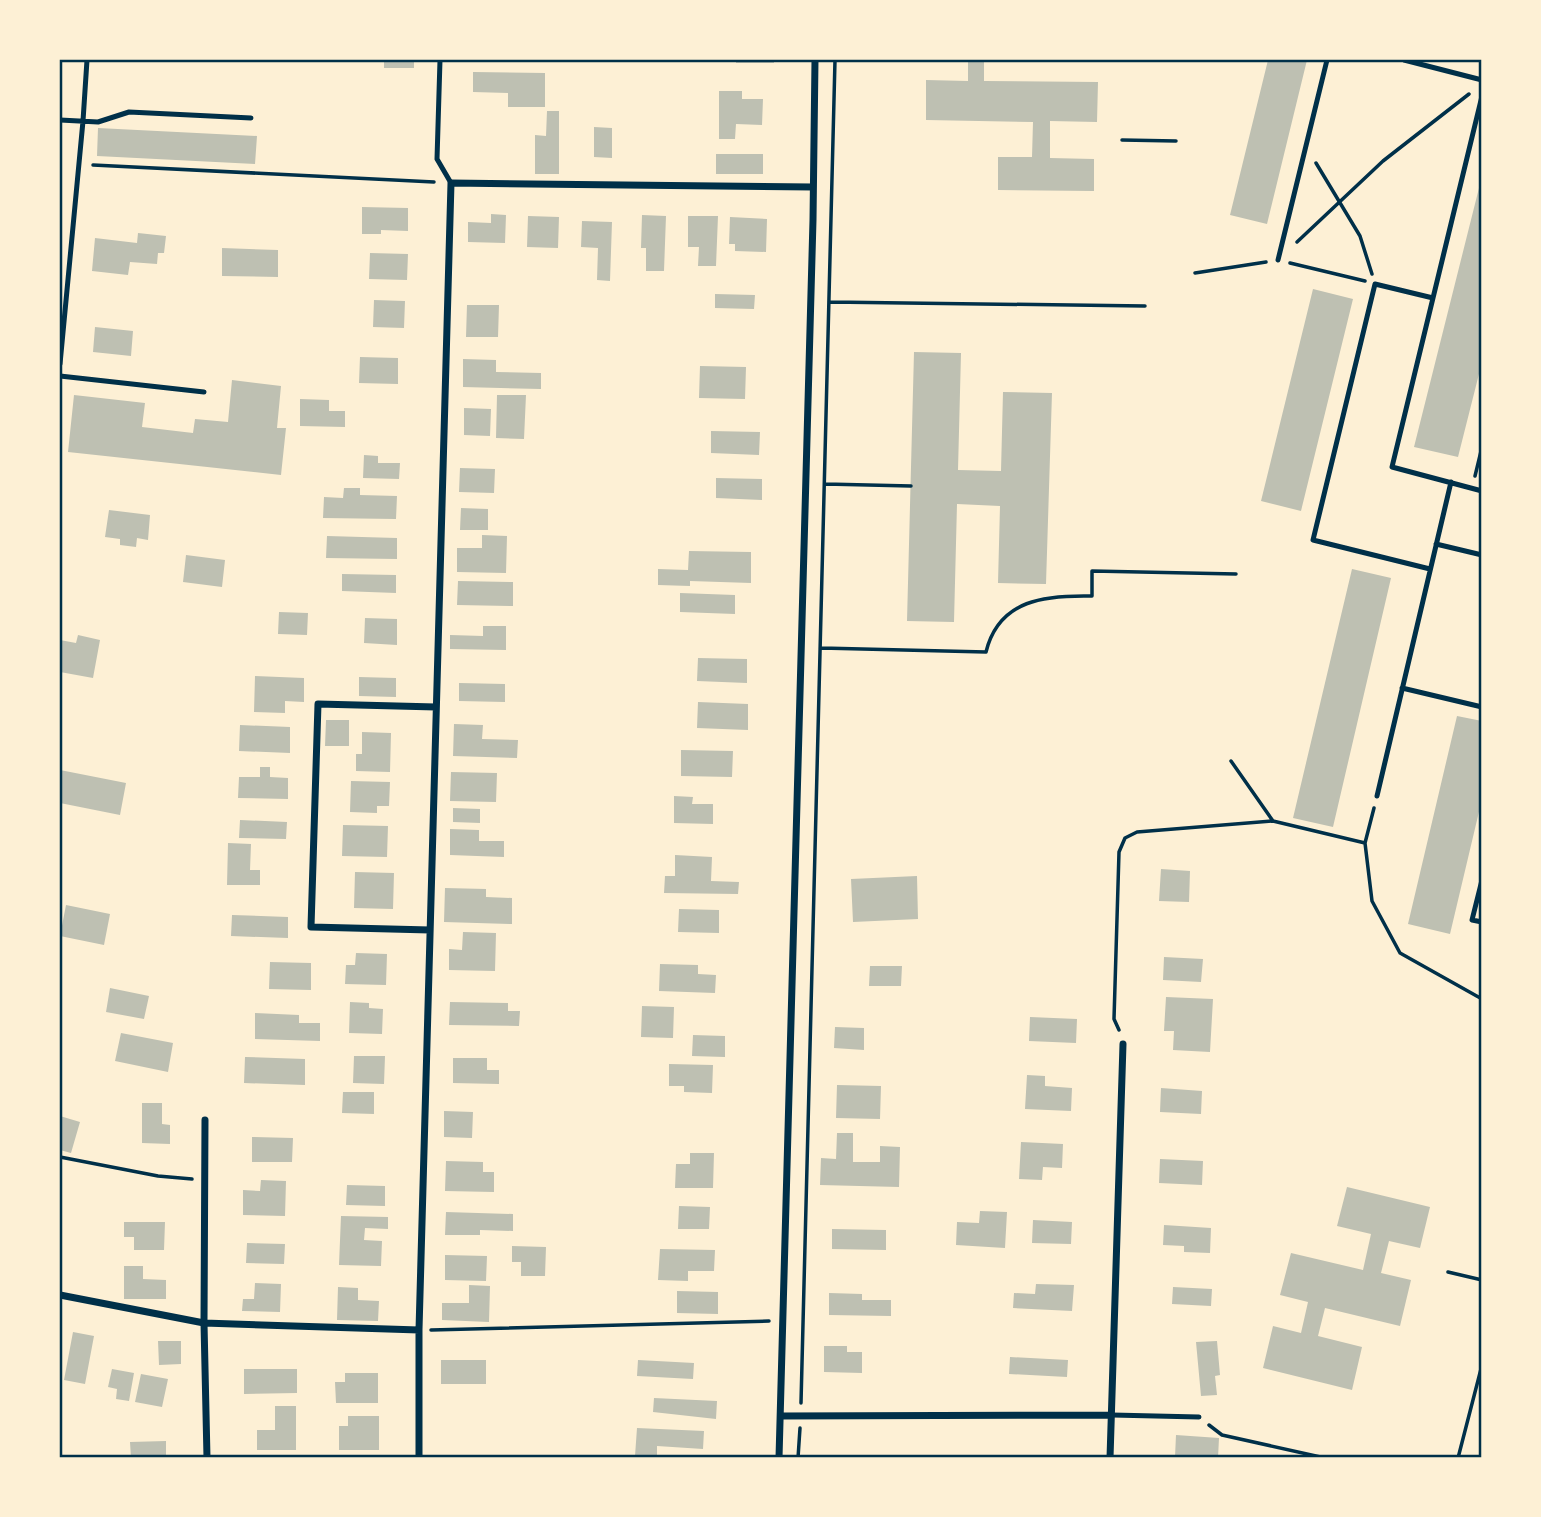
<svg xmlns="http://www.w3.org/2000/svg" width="1541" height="1517" viewBox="0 0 1541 1517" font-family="'Noto Sans',sans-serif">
<rect width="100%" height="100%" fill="#fdf0d5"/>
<path fill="#bec0b2" d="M384,60H414V68H384Z
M736,60H774V63H736Z
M968,60H984V81L1098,82L1097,122L1050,121V158L1094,159V191L998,190V157H1032L1033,122L926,120V80L968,81Z
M1268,60H1307L1267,224L1230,215Z
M473,72L545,73V107H508V93L473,92Z
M719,91H742V99H763L762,125L736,124L735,139H719Z
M547,111H559V174H535V135L546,136Z
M594,127L612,128V158L594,157Z
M98,128L257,136L255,164L97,156Z
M716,154H763V174H716Z
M1482,176V362L1458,457L1414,447Z
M362,207L408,208V231L381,230V234H362Z
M491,214L506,215L505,243L468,242V222L491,223Z
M642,215L666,216L664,271H646V248H641Z
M528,216L559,217L558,248L527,247Z
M688,216H718L716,266H698L699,247H688Z
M730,217L767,219L766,252L735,251V244H729Z
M582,221L612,222L610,281L597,280L598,248L581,247Z
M138,233L166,236L164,253H158L157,264L130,262L128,275L92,271L95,238L137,243Z
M222,248L278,250V277L222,276Z
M370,253L408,254L407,280L369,279Z
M1313,289L1353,299L1301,511L1261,501Z
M715,294L755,295L754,309L715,308Z
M374,300L405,301L404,328L373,327Z
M467,305H499L498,337H466Z
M95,327L133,331L131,356L93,352Z
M914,352L961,353L958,470L1001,471L1003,392L1052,393L1046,584L998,583L1000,506L957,504L954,622L907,621Z
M360,357L398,358V384L359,383Z
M463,359L496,360V372L541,373V389L463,387Z
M700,366L746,367L745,399L699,398Z
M232,380L281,386L277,428H286L281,475L68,452L74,395L145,403L142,427L193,433L195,419L228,422Z
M497,395H526L524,439L496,438Z
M300,399L329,400V411H345V427L300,426Z
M464,408L491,409L490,436L464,435Z
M711,431L760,432L759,455L711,453Z
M364,455L378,456V463H400L399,479L363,478Z
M460,468L495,469L494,493L459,492Z
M716,478L762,479V500L716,498Z
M344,488H360V495L397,496L396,519L323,518L324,497L343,498Z
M461,508L488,509V530H460Z
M109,510L150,515L148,540L137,538L136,547L120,545V539L105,537Z
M482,535L507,536L506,573L457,572V548H482Z
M327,536L397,538V559L326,558Z
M689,551L751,552V583L690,581V586L658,585V569L688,570Z
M186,555L225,560L222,587L183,582Z
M1352,569L1391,578L1333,827L1293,818Z
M342,574L396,575V593L342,591Z
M458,581L513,582V606L457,605Z
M680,593L735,595V614L680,612Z
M279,612L308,613L307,635L278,634Z
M365,618L397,619V645L364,643Z
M483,626H506V650L450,649V635L483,636Z
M78,635L100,640L93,678L60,672V640L76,643Z
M698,658L747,659V683L697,681Z
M255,676L304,678V702L285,701V713L254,712Z
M359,677L396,678V697L359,696Z
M459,683L505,684V702L459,701Z
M698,702L748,704V730L697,728Z
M1457,716L1482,721V799L1450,934L1408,924Z
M326,720H349V746H325Z
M454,724L483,725L482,739L518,740L517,758L453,756Z
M240,725L290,727V753L239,751Z
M362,732L391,733L390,772L356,771V754H362Z
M681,750L733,751L732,777L681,776Z
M260,767H270V777L288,778V799L238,798L239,777H260Z
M60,770L126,783L120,815L60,803Z
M451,772L497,773L496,802L450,801Z
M351,781L390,782L389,806H377V813L350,812Z
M674,796L693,797L692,804H713V824L674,823Z
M453,808L480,809V823L453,822Z
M240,820L287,822L286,839L239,838Z
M343,825L388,826L387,857L342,856Z
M450,829L479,830V841H504V857L450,855Z
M228,843L251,844L250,870H260V885H227Z
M675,855L712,857L711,881L739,882L738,894L664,893L665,876H675Z
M1161,869L1190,871L1189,902L1159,901Z
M355,872L394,873L393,909L354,908Z
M917,876L918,919L853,922L851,879Z
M445,888L486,889V897L512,898V924L444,922Z
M66,905L110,914L104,945L60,936Z
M679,909L719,910V933L678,932Z
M232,915L288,917V938L231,936Z
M463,932L496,933L495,971L449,970V949L462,950Z
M356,953L387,954L386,985L345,984L346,965H355Z
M1164,957L1203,959L1201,982L1163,980Z
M270,962L311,963V990L269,989Z
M660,964L698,965V974L716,975L715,993L659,991Z
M870,966H902L901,986H869Z
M110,988L149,996L144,1019L106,1012Z
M1166,997L1213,999L1210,1052L1173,1050L1174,1031H1164Z
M350,1002L369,1003V1008L383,1009L382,1034L349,1033Z
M450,1002L508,1003V1011H520L519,1026L449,1025Z
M642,1006L674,1007L673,1038L641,1037Z
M255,1013L299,1015V1023H320V1041L255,1039Z
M1030,1017L1077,1019L1076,1043L1029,1041Z
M835,1027L864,1028V1050L834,1048Z
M121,1033L173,1043L168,1072L115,1061Z
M693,1035L725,1036V1057L692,1056Z
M354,1056H385L384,1084L353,1083Z
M245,1057L305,1059V1085L244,1083Z
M453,1058H487V1070H499V1084L453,1083Z
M669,1064L713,1065L712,1093L684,1092V1086H669Z
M1027,1075L1045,1076V1086L1072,1088L1071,1111L1025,1109Z
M837,1085L881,1086L880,1119L836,1118Z
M1161,1088L1202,1091L1201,1114L1160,1112Z
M343,1092H374V1114L342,1113Z
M142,1103H162V1124L170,1125V1144L142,1143Z
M444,1111L473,1112L472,1138L444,1137Z
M60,1116L80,1122L71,1153L60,1150Z
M837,1133H853V1162H880V1146L900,1147L899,1187L820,1185L821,1158L836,1159Z
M252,1137L293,1138L292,1162H252Z
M1021,1142L1063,1144L1062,1168L1043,1167L1042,1180L1019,1179Z
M690,1153H714L713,1188H675L676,1164H690Z
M1160,1159L1203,1161L1202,1185L1159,1183Z
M446,1161L483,1162V1172H494V1192L445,1191Z
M261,1180L286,1181L285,1216L243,1215V1190L260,1191Z
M347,1185L385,1186V1206L346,1205Z
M1347,1187L1430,1207L1420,1248L1389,1241L1381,1273L1411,1280L1400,1326L1325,1308L1318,1336L1362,1347L1352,1390L1263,1368L1273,1326L1301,1333L1308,1302L1280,1295L1291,1253L1363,1270L1371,1234L1337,1226Z
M679,1206L710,1207L709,1229H678Z
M980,1211L1007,1212L1005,1248L956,1245L957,1222L979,1223Z
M446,1212L513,1214V1231L480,1230V1235H445Z
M341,1216L388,1217V1229L365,1228L364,1240L382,1241L381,1266L339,1265Z
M1033,1220L1072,1222L1071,1244L1032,1243Z
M124,1222H165L164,1250H134V1237H124Z
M1164,1225L1211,1228L1210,1253L1184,1252V1246L1163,1245Z
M832,1229L886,1230V1250L832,1249Z
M247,1243L285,1244L284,1264L246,1263Z
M512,1246L546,1247L545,1276H521V1262H512Z
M660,1249L715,1250L714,1271H688V1281L658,1280Z
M445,1255L487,1256L486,1281L445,1280Z
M124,1266H143V1279L166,1280V1299H124Z
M255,1283L281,1284L280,1312L242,1311L243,1299H254Z
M1036,1284L1074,1285L1072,1311L1013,1308L1014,1293L1035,1294Z
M469,1285L490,1286L489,1322L442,1320V1303H469Z
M338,1287L358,1288V1300L379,1301L378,1321L337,1320Z
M1173,1287L1212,1289L1211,1306L1172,1304Z
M677,1291L718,1292V1314L677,1313Z
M829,1293L862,1294V1300H891V1316L829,1315Z
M73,1332L94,1336L85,1384L64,1380Z
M158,1341H181V1364L159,1365Z
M1217,1341L1220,1375L1215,1376L1217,1395L1201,1396L1196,1342Z
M824,1346H847V1352H862V1373L824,1372Z
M1010,1357L1068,1360L1067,1377L1009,1374Z
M441,1360H486V1384H441Z
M638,1360L694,1363L693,1379L637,1376Z
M112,1369L134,1373L129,1401L116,1399L117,1389L108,1387Z
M244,1369H297V1393L244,1394Z
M345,1373H378V1403H336L335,1382H345Z
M141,1374L168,1379L162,1407L135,1402Z
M654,1398L717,1401L716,1419L653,1412Z
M275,1406H296V1450H257V1430H275Z
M348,1416H379V1450H339V1426H348Z
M637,1428L704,1431L703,1449L657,1446V1457L635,1456Z
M1176,1435L1219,1438L1218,1458L1175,1457Z
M166,1441V1458H131L130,1442Z"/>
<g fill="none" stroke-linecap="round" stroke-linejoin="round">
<path stroke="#003049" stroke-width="3.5" d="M1122,140L1176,141
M1316,163L1360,236L1372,274
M93,165L434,182
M1297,242L1383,161L1469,94
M1290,263L1365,281
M1195,273L1266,262
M830,302L1145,306
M1475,476L1482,447
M825,484L911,486
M821,648L986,652C999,599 1046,595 1092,596V571L1236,574
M1231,761L1273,821
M1374,808L1365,843L1372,901L1400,953L1482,999
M1119,1030L1114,1019L1119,852L1125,838L1137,832L1273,821L1365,843
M60,1157L158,1176L192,1179
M1448,1272L1482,1280
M431,1330L769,1321
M801,1403L835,60
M1209,1425L1222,1435L1325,1458
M798,1458L800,1428
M1458,1458L1482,1365"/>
<path stroke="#003049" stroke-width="5" d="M440,60L437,159L451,183
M1404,60L1482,80
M1482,96L1392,467L1482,491
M60,120L98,122L129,112L251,118
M1278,260L1327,60
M60,364L83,121L87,60
M60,376L204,392
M1436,544L1482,555
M1430,569L1313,540L1375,284L1433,298
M1402,688L1482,707
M1377,796L1451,482
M1482,880L1472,920L1482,922
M1112,1415L1199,1417"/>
<path stroke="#003049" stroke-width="7" d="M430,930L311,927L318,704L436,707
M205,1120L204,1323L207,1458
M60,1295L204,1323L419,1330
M781,1416L1112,1415
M419,1458V1330L451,183L813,187
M779,1458L813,220L815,60
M1110,1458L1123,1044"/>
</g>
<rect width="1541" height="1517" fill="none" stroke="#fdf0d5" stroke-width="122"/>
<rect x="61" y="61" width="1419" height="1395" fill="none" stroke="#003049" stroke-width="2.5"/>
</svg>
